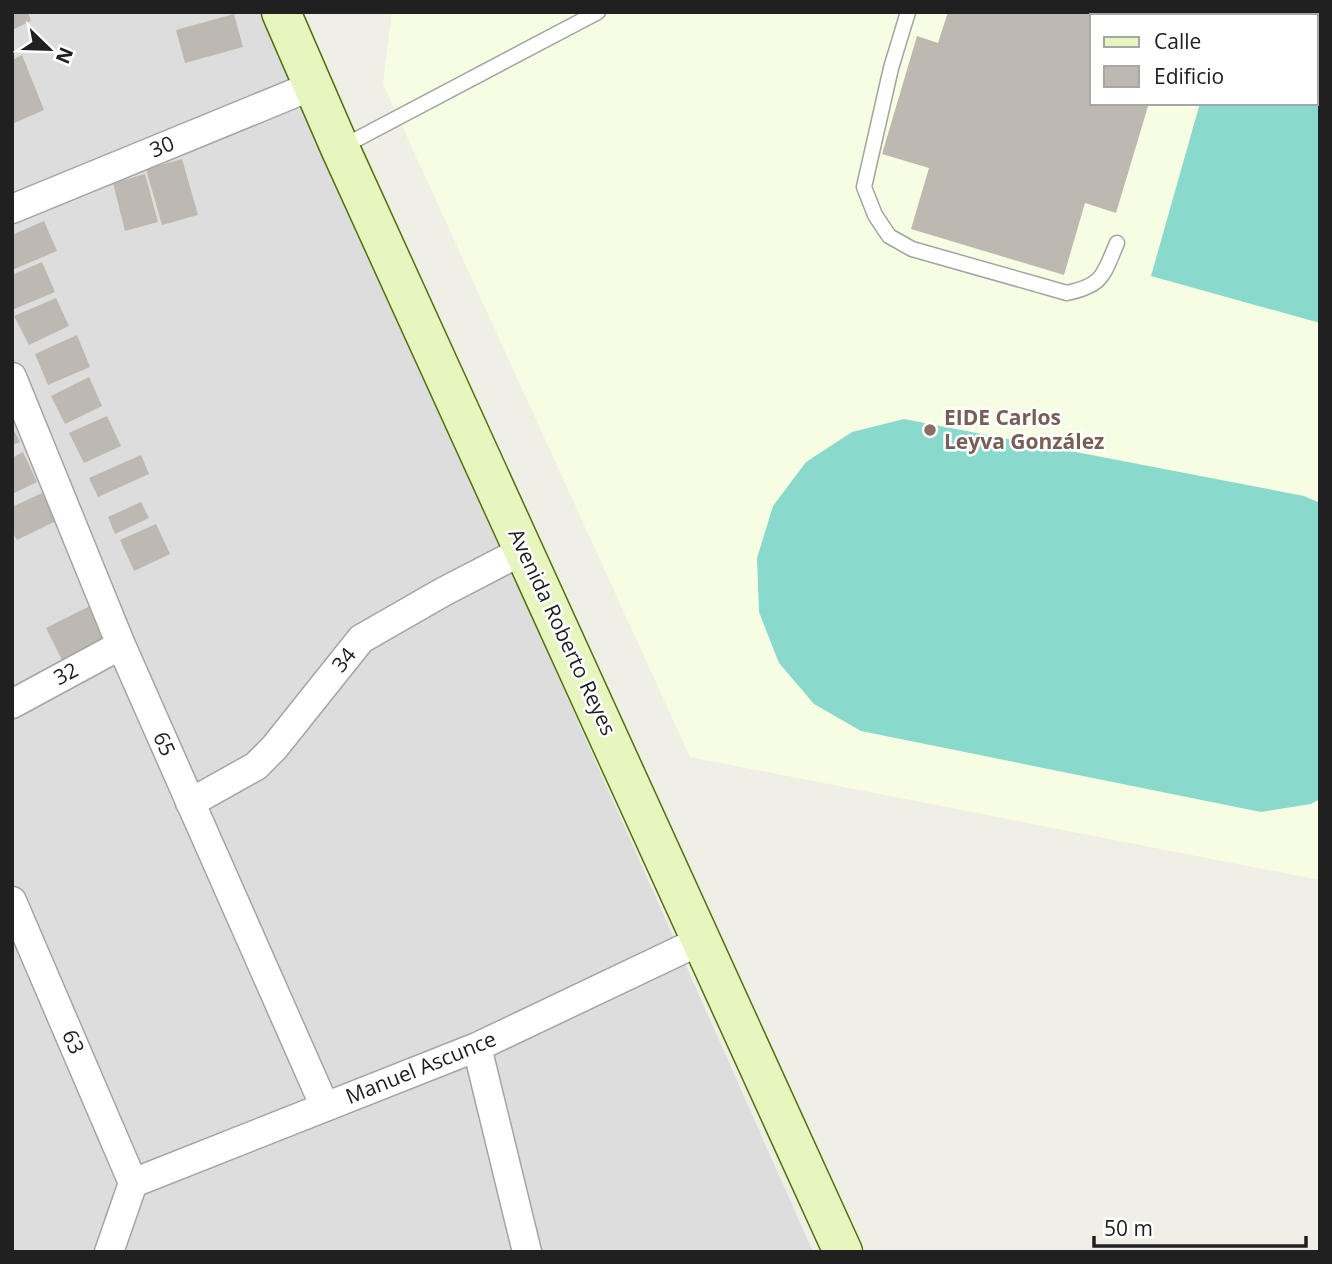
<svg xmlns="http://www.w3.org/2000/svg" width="1332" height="1264" viewBox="0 0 1332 1264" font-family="'Open Sans',sans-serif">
<rect width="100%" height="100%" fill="#f0efe6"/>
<path fill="#ddd" d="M12,12H278L472,483L813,1252H12Z"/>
<path fill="#f7fde2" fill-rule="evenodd" d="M392,12H1320V880L690,757L383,84ZM1092,16H1316V103H1092Z"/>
<path fill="#89dacc" d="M1316,62L1320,63V323L1151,276L1200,103H1316Z
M904,419L1304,496L1320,503V799L1311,804L1261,812L861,731L814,704L779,663L759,612L757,558L773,506L806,462L852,432Z"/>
<path fill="#bdb8b0" d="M12,12H28L31,21L12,30Z
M948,12H1177L1176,16H1092V103H1149L1116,213L1085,203L1064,275L911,229L929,168L882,154L917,36L938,43Z
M1289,12H1320V21L1316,20V16H1299Z
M234,14L243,47L185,63L176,30Z
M22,55L44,110L12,124V60Z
M182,159L198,215L162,225L146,169Z
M145,174L158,222L125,231L113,183Z
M44,221L57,251L12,270V235Z
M42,262L55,292L12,310V275Z
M56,298L69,326L29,345L14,316Z
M77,335L90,367L48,385L35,354Z
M89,377L102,406L65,424L51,396Z
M107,416L121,446L84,463L69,433Z
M12,427L20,442L12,445Z
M23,452L37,482L12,494V458Z
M141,455L149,474L98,497L89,478Z
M42,493L56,521L17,540L12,531V507Z
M141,502L149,518L115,534L108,517Z
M156,524L170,554L134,571L120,540Z
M92,605L108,637L62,660L46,628Z"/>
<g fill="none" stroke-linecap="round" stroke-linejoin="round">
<g stroke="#a4a4a4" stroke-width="17">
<path id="lane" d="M908,12L891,68L864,187L875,215L889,236L912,249L1067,293C1104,285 1103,275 1117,243
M342,147L598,12"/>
</g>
<g stroke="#a4a4a4" stroke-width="31">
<path id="street" d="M12,209L312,86
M12,377L121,645L325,1107
M12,704L121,645
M190,803L256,766L274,748L361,639L443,592L524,550
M12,901L133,1183
M477,1047L527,1252
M133,1183L477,1047L702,940
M109,1252L133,1183"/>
</g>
<g stroke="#50720b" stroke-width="41">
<path id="secondary" d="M281,12L340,148L843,1252"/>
</g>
<use href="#lane" stroke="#fff" stroke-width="14"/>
<use href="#street" stroke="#fff" stroke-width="28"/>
<use href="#secondary" stroke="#e7f6be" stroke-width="38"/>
</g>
<circle fill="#8d6e63" stroke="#fff" stroke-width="2.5" cx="930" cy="430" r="7"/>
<g text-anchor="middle" stroke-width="5" stroke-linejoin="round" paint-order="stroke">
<g font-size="21" fill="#202020" stroke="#fff">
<text transform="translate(162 147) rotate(-22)" y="7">30</text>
<text transform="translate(562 632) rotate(65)" y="7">Avenida Roberto Reyes</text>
<text transform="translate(344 660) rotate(-51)" y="7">34</text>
<text transform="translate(66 674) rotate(-28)" y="7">32</text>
<text transform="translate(164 744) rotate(66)" y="7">65</text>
<text transform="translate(73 1042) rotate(67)" y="7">63</text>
<text transform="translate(421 1068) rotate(-22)" y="7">Manuel Ascunce</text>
</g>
<g font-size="21" font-weight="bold" fill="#785e54" stroke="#fff" text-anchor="start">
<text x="944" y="425">EIDE Carlos<tspan x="944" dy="24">Leyva González</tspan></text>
</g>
</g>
<rect width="1332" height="1264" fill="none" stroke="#202020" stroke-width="28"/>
<rect x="1090" y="14" width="228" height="91" fill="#ffffff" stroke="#a6a6a6" stroke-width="2"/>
<rect x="1104" y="37" width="35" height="10" fill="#e7f6be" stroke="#a6a6a6" stroke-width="2"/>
<text x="1154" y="49" font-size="21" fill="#202020">Calle</text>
<rect x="1104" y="66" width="35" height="21" fill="#bdb8b0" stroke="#a6a6a6" stroke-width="2"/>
<text x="1154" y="84" font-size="21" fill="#202020">Edificio</text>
<g transform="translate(49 49) rotate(113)" stroke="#ffffff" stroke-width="5" paint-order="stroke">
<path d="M0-5L12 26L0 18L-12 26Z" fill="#202020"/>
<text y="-10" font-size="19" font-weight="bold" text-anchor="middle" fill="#202020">N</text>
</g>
<path d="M1094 1236v10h212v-10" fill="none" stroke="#202020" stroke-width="3.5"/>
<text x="1104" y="1236" font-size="21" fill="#202020" stroke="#ffffff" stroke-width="5" paint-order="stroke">50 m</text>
</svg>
